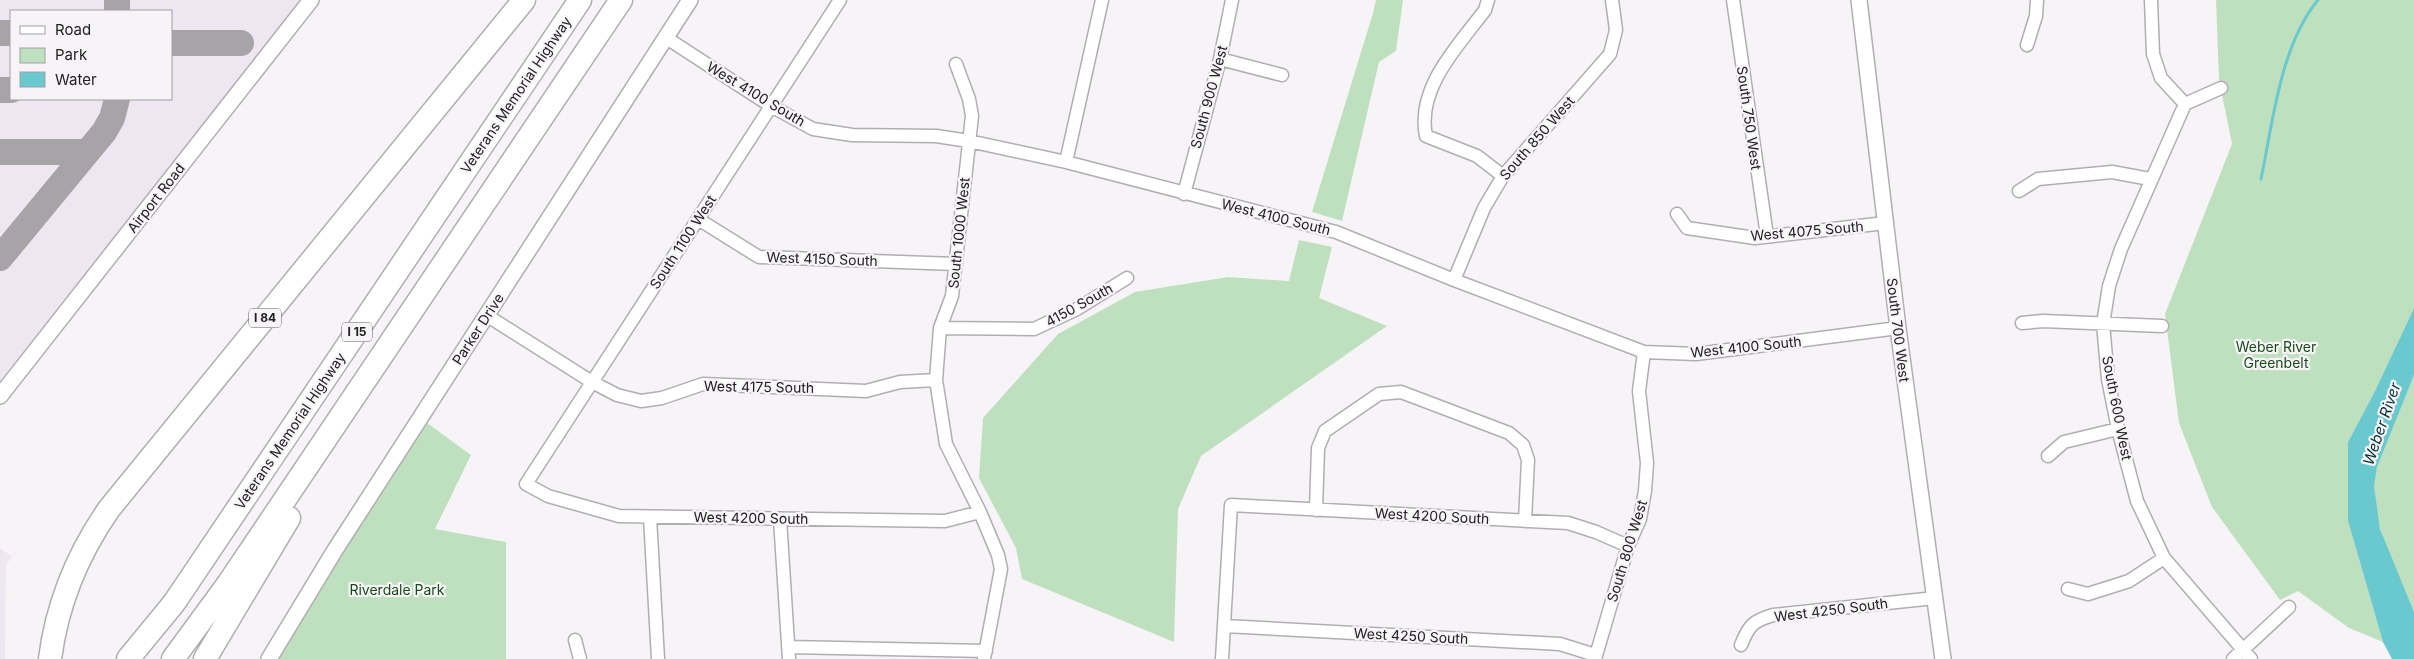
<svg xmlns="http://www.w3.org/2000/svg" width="2414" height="659" viewBox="0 0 2414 659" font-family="Inter,sans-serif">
<rect width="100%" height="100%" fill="#f7f4f8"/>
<path fill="#eee7f2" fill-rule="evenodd" d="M0,0H303L0,384ZM11,11H171V99H11Z
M0,548L12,557L6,565L5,659H0Z"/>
<path fill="#bfe0be" d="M1376,0H1403L1396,51L1379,62L1342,221L1312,212L1373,13Z
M2216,0H2414V308L2374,393L2348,442V521L2383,642L2349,628L2298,591L2280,600L2212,507L2179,423L2165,314L2232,144L2219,80Z
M1299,240L1332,247L1319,298L1387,326L1201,456L1178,509L1174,642L1022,579L1016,548L979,478L983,418L1058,334L1135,292L1228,277L1289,281Z
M2414,375V612C2397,570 2364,513 2377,467C2386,435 2402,405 2414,375Z
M419,417L471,455L435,529L506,542V659H276Z"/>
<path fill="#69c9cf" d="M2414,308V375L2377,467L2374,486L2380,529L2414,612V659H2392L2383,642L2348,521V442L2374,393Z"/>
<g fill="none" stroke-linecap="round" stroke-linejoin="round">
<path stroke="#69c9cf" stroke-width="3" d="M2261,179C2273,122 2280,46 2318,0"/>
<path stroke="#a6a4a6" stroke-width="26" d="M117,0V11
M0,33H11
M171,43H241
M0,90H11
M0,152H87
M0,258L104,132L112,118L117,99"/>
<g stroke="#b1aeb2" stroke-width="15">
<path id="minor" d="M840,0L526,484L548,496L619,516L945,521L980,512
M1488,0L1485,10C1458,46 1416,88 1426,136L1477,156L1503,176
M1733,0L1767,236
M2151,0L2153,54L2161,78L2185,104
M665,37L771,106L813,129L852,135L936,136L969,141L1066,162L1336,232L1454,280L1644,352L1696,354L1898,328
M2027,45L2036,16L2037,0
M1220,59L1282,75
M956,64L969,99L972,116L952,296L940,328L936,380L946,444L980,512L998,555L1001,569L984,659
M2221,88L2185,104L2121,249L2109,286L2103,324L2108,379L2118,429L2137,501L2164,558L2251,659
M1066,162L1102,0
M2019,191L2038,179L2112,172L2150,179
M1184,194L1220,59L1232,0
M1677,214L1687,228L1755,238L1885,223
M698,219L759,257L956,264
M1454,280L1484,208L1503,176L1610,54L1616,30L1612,0
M486,315L592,382L617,395L641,401L662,398L703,384L866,391L900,382L936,380
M2022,323L2043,321L2162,326
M940,328L1034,329L1077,309L1127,278
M2048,456L2064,442L2118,429
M1316,510L1318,448L1325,431L1379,394L1401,392L1509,433L1523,445L1528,460L1525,521
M650,517L658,659
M780,519L789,659
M2068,589L2088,594L2129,581L2164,558
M1225,626L1560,644L1595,655
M575,640L580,659
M1741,645C1749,625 1753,621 1773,615L1935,598
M788,647L986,651
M1222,659L1231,505L1568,523L1596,532L1628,546
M1595,659L1628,546L1640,519L1645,491L1647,463L1639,391L1644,352
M2233,659L2289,607"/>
</g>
<g stroke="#b1aeb2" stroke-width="18">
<path id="tertiary" d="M1859,0L1898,328L1943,659
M0,396L311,0
M269,659L335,550L690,0"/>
</g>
<g stroke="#b1aeb2" stroke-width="25">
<path id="motorway" d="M50,659C57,604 77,555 109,509L524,0
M128,659L174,603L580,0
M173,659L228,584L621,0
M205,659L289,518"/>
</g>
<use href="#minor" stroke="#fff" stroke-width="12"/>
<use href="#tertiary" stroke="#fff" stroke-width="15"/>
<use href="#motorway" stroke="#fff" stroke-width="22"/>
</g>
<g text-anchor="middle" stroke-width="4.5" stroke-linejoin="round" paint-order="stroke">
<g fill="#f7f4f8" stroke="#616062" stroke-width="1">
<rect x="249" y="308.5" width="32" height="19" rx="4"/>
<rect x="342" y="322.5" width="30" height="19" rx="4"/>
</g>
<g font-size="12" font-weight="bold" fill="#212021">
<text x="265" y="322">I 84</text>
<text x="357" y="336">I 15</text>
</g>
<g font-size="14" fill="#212021" stroke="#f7f4f8">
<text transform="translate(756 94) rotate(31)" y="5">West 4100 South</text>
<text transform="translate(516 95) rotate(-56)" y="5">Veterans Memorial Highway</text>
<text transform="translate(1209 97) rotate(-75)" y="5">South 900 West</text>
<text transform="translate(1749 118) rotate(82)" y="5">South 750 West</text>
<text transform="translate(1537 138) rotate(-49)" y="5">South 850 West</text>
<text transform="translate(156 198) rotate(-52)" y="5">Airport Road</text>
<text transform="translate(1276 217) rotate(14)" y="5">West 4100 South</text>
<text transform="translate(1807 231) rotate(-5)" y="5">West 4075 South</text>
<text transform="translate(959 233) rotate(-84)" y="5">South 1000 West</text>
<text transform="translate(683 242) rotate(-57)" y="5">South 1100 West</text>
<text transform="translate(822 259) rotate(2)" y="5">West 4150 South</text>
<text transform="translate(1079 305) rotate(-29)" y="5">4150 South</text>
<text transform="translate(478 329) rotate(-57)" y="5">Parker Drive</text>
<text transform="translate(1898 330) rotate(83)" y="5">South 700 West</text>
<text transform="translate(1746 347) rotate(-6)" y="5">West 4100 South</text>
<text transform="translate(759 387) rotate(1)" y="5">West 4175 South</text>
<text transform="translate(2117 408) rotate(79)" y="5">South 600 West</text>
<text transform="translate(290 431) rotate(-56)" y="5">Veterans Memorial Highway</text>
<text transform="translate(1432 516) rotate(3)" y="5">West 4200 South</text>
<text transform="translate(751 518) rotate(1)" y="5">West 4200 South</text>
<text transform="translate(1627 551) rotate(-73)" y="5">South 800 West</text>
<text transform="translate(1831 610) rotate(-7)" y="5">West 4250 South</text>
<text transform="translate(1411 636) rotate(3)" y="5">West 4250 South</text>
</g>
<g font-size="14" fill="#174b1a" stroke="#f7f4f8">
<text x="2276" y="352">Weber River<tspan x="2276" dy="16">Greenbelt</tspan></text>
<text x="397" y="595">Riverdale Park</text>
</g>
<g font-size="15" font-style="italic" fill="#013235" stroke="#f7f4f8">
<text transform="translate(2382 424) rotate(-71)" y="5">Weber River</text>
</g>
</g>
<rect x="10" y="10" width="162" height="90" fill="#f7f4f8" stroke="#a19fa2"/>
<rect x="20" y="26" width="25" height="8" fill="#ffffff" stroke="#a19fa2"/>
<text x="55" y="35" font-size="15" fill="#212021">Road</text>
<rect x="20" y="48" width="25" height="15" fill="#bfe0be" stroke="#a19fa2"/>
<text x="55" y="60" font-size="15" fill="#212021">Park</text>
<rect x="20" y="72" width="25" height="15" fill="#69c9cf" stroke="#a19fa2"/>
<text x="55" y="85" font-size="15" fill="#212021">Water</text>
</svg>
